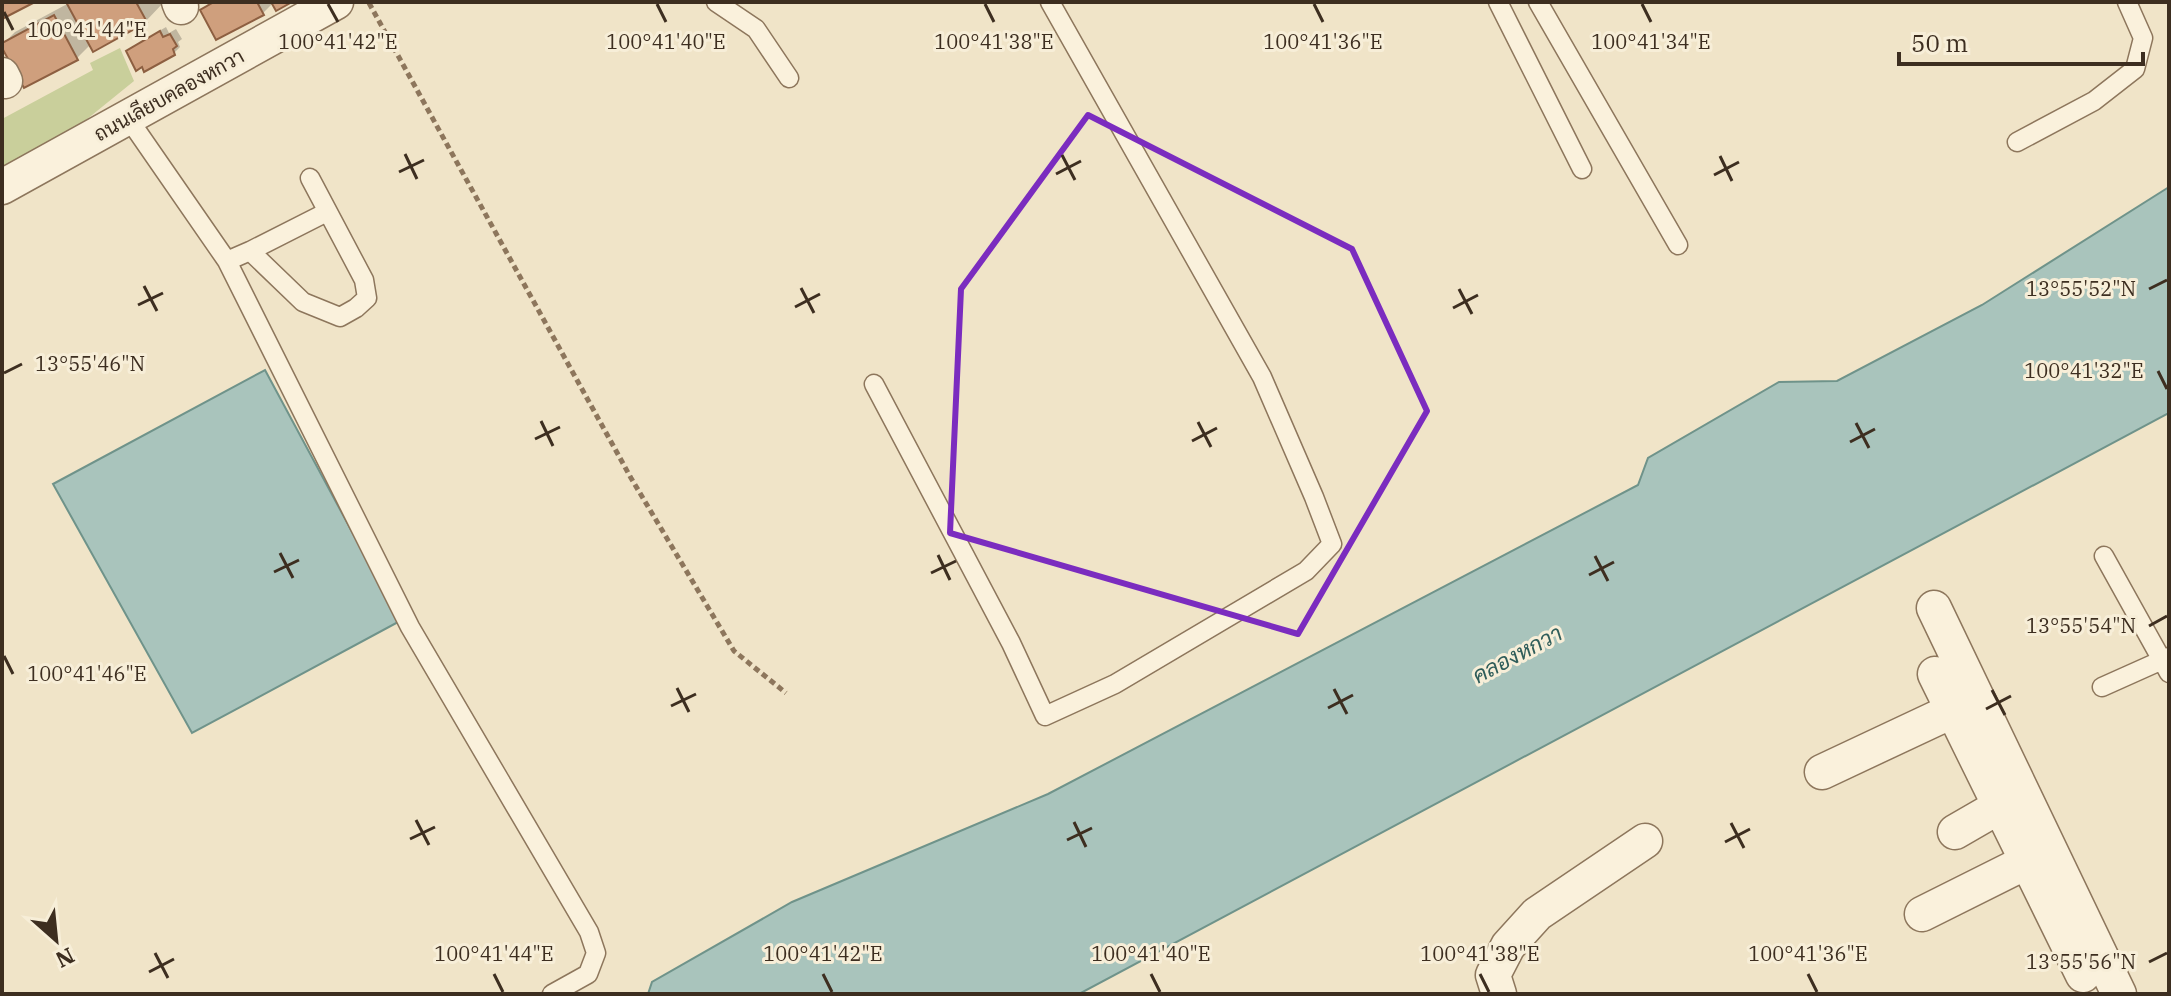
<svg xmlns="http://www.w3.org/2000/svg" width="2171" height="996" viewBox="0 0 2171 996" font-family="'IBM Plex Serif',Sarabun,serif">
<rect width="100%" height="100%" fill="#f0e4c8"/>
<path fill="#c9cf9b" d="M120,48L134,81L76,128L2,169V119L93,70L90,63Z"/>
<path fill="#a9c4bc" stroke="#6f938a" stroke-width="2" d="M2169,187V413L1079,994H648L652,982L792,902L1048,794L1638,485L1648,458L1779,382L1837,381L1982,305Z
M265,370L400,621L192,733L53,484Z"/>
<path fill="#0003" d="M68,2H164L146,21L91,44L77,58L3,44L15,32L69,3Z
M210,2H288H274L263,13L216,38L202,10Z
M166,27L169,33L176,29L182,39L178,42L180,47L174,53L129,52L134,46Z"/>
<path fill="#cf9f7d" stroke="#8d5f41" stroke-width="2" d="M2,2H35L2,19Z
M66,2H136L147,22L93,52Z
M214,2H257L264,15L216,40L200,10Z
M271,2H292L276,11Z
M54,15L78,60L24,88L2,48V43Z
M160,31L163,37L170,34L177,46L173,49L175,55L144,72L142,67L136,71L126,51Z"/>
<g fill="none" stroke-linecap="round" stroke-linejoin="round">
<g stroke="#8d765c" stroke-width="21">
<path id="lane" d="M716,2L756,29L789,78
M1498,2L1582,169
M1538,2L1678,245
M128,118L227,261L410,627L589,932L596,953L588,974L552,994
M2017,142L2094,101L2135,69L2143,38L2127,2
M250,251L327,212
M227,261L250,251L303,302L340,317L356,308L367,298L364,280L310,178
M874,384L1011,643L1045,716L1115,684L1306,571L1332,544L1314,497L1262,377L1050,2
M2104,556L2169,673
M2102,687L2169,657"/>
</g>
<g stroke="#8d765c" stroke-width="37">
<path id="street" d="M179,2L181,7
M2,75L5,81
M2,187L336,2
M1934,608L2119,994
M1935,674L2083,975
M1822,772L1954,710
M1955,832L2000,806
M1922,914L2026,862
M1499,994L1493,975L1508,946L1537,914L1645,841"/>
</g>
<path stroke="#8d765c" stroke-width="5" stroke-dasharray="6 4" stroke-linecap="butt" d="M369,3L631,478L734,651L786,693"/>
<use href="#lane" stroke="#faf1dc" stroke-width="18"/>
<use href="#street" stroke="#faf1dc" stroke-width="34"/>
</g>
<path fill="none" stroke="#7b2cbf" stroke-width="6" stroke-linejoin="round" d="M1088,115L1352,249L1427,411L1298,634L950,533L961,289Z"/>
<path fill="none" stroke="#3d2e20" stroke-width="3" d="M328,4L338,22M657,4L666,22M985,4L994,22M1314,4L1323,22M1642,4L1651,22M4,12L13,30M405,154L417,179M1062,155L1075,180M1720,156L1732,181M399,172L424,160M1056,174L1081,161M1714,175L1739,162M144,286L157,311M801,288L814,313M1459,289L1472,314M2149,289L2167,280M138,305L163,293M795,307L820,294M1453,308L1478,295M2158,371L2167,389M4,373L22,364M541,421L553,446M1198,422L1211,447M1856,423L1869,448M535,439L560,427M1192,441L1217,428M1850,442L1875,429M280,553L293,578M938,555L950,580M1595,556L1608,581M274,572L299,560M931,573L956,561M1589,575L1614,562M2149,626L2167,616M4,656L13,674M677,688L689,712M1334,689L1347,714M1992,690L2005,715M671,706L696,694M1328,708L1353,695M1986,709L2011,696M416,820L429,845M1074,822L1086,847M1731,823L1744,848M410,839L435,827M1067,840L1092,828M1725,842L1750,829M155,953L168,978M2149,962L2167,953M149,972L174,959M494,974L503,992M823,974L832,992M1151,974L1160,992M1480,974L1489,992M1808,974L1817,992"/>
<g text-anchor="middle" stroke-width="6" stroke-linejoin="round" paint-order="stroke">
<g font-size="20" fill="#3d2e20" stroke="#f7eed8">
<text transform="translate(169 95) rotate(-29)" y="7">ถนนเลียบคลองหกวา</text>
</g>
<g font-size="22" font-style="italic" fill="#2f5d5a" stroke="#f7eed8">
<text transform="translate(1517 654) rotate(-28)" y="8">คลองหกวา</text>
</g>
</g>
<g font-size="20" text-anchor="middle" fill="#3d2e20" stroke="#f7eed8" stroke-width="6" stroke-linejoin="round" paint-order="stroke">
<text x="87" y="37">100°41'44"E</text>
<text x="338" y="49">100°41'42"E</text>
<text x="666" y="49">100°41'40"E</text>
<text x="994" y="49">100°41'38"E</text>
<text x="1323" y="49">100°41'36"E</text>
<text x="1651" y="49">100°41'34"E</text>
<text x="2081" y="296">13°55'52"N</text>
<text x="90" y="371">13°55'46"N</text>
<text x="2084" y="378">100°41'32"E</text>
<text x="2081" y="633">13°55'54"N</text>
<text x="87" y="681">100°41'46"E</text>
<text x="494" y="961">100°41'44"E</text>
<text x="823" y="961">100°41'42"E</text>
<text x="1151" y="961">100°41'40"E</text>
<text x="1480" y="961">100°41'38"E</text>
<text x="1808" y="961">100°41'36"E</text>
<text x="2081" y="969">13°55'56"N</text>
</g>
<rect width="2171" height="996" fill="none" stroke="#3d2e20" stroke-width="8"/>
<g transform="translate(56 940) rotate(153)" stroke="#f7eed8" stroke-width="6" paint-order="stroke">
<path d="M0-6L14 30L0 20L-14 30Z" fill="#3d2e20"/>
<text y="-12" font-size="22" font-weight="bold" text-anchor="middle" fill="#3d2e20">N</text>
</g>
<path d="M1899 52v12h244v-12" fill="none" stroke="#3d2e20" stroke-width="4"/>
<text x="1911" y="52" font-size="24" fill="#3d2e20" stroke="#f7eed8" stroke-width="6" paint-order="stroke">50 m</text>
</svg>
